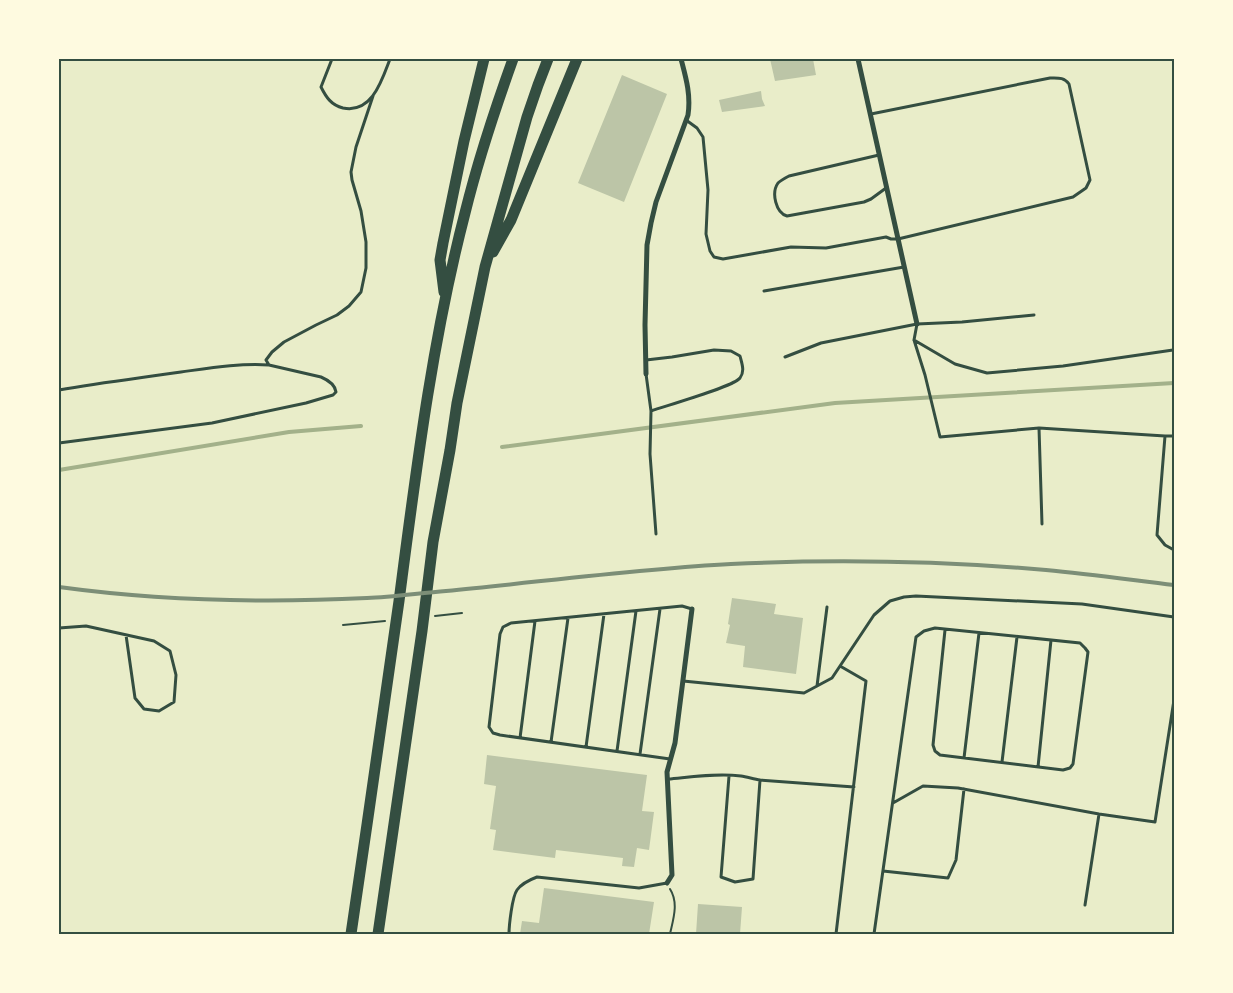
<svg xmlns="http://www.w3.org/2000/svg" width="1233" height="993" viewBox="0 0 1233 993" font-family="'Space Grotesk',sans-serif">
<rect width="100%" height="100%" fill="#e9edc9"/>
<g fill="none" stroke-linecap="round" stroke-linejoin="round">
<path stroke="#a3b18a" stroke-width="4" d="M502,447L835,403L1174,383
M59,470L289,432L361,426"/>
</g>
<path fill="#bcc5a7" d="M770,59H813L816,75L775,81Z
M622,75L667,94L624,202L578,183Z
M761,91L762,99L765,106L722,112L719,100Z
M732,598L776,604L774,614L803,618L796,674L743,667L745,646L726,643L730,625L728,624Z
M487,755L647,775L642,811L654,812L649,850L637,848L634,867L622,866L623,858L556,850L555,858L493,850L496,830L490,829L496,786L484,784Z
M544,888L654,902L649,934H520L522,921L539,923Z
M698,904L742,907L740,934H696Z"/>
<g fill="none" stroke-linecap="round" stroke-linejoin="round">
<path stroke="#344e41" stroke-width="2" d="M435,616L462,613
M343,625L385,621
M670,934C673,920 679,903 670,889"/>
<path stroke="#344e41" stroke-width="3" d="M332,59L321,87C326,97 331,105 343,108C372,114 382,80 390,59
M686,120L697,128L703,137L708,190L706,234L710,251L714,257L723,259L791,247L826,248L886,237L891,239H898L1073,197L1086,188L1090,180L1069,84C1064,77 1058,78 1050,78L871,114
M879,155L789,176C785,178 781,180 778,183C771,193 776,213 787,216L864,202L871,199L886,188
M764,291L904,267
M917,324L914,340L925,375L940,437L1039,428L1165,436H1174
M914,340L955,364L987,373L1063,366L1173,350
M785,357L821,343L917,324L962,322L1034,315
M646,360L672,357L714,350L731,351L740,356C742,364 745,371 740,378C733,387 665,406 651,411L646,374
M59,390C99,383 140,378 181,372C210,368 240,363 269,365
M651,411L650,454L656,534
M1039,428L1042,524
M1165,436L1157,535L1165,545L1174,550
M59,443L212,423L306,403L333,395L336,392C335,384 328,380 321,377L269,365L266,360L272,352L284,342L316,325L337,315L349,306L361,292L366,268V242L361,211L352,180L351,172L356,147L373,96
M59,628L86,626L154,641L170,651L176,675L174,702L159,711L144,709L135,698L126,635
M683,681L804,693L832,678L874,615L890,601L904,597L916,596L1082,604L1174,617
M817,686L827,607
M520,738L535,621
M551,742L568,618
M586,747L604,614
M617,751L636,611
M640,754L660,609
M964,758L979,633
M670,759L500,735L493,733L489,727L500,634L503,627L511,623L682,606L692,609
M1002,762L1017,637
M1038,767L1051,640
M668,779C691,777 717,773 741,776C747,777 754,779 760,780L753,879L735,882L721,877L729,776
M760,780L854,787
M893,803L923,786L958,788L1099,814L1155,822L1174,700
M883,871L948,878L956,860L964,789
M1085,905L1099,814
M509,934C509,926 512,897 517,890C522,883 529,880 537,877L639,888L667,883
M836,934L866,681L840,666
M874,934L916,637L924,631L935,628L1080,643L1085,648L1088,652L1073,764L1070,768L1063,770L940,755L935,751L933,745L945,630"/>
<path stroke="#344e41" stroke-width="5" d="M858,59L917,324
M646,374L645,325L647,245L651,223L656,202L688,115C691,95 686,78 681,59
M667,883L672,875L667,772L675,743L692,609"/>
<path stroke="#344e41" stroke-width="11" d="M493,252L511,220L577,59
M444,292L440,260L443,243L464,141L484,59
M351,934C367,823 384,712 399,601C416,471 432,340 465,213C478,160 495,109 513,59
M378,934L422,631L433,542L450,450L457,403L485,267L527,117L538,85L548,59"/>
<path stroke="#7c8e77" stroke-width="4" d="M59,587C161,601 264,603 367,598C393,597 420,593 446,591C541,582 636,569 731,564C836,559 941,561 1046,570C1089,574 1132,580 1174,585"/>
</g>
<rect width="1233" height="993" fill="none" stroke="#fefae0" stroke-width="120"/>
<rect x="60" y="60" width="1113" height="873" fill="none" stroke="#344e41" stroke-width="2"/>
</svg>
